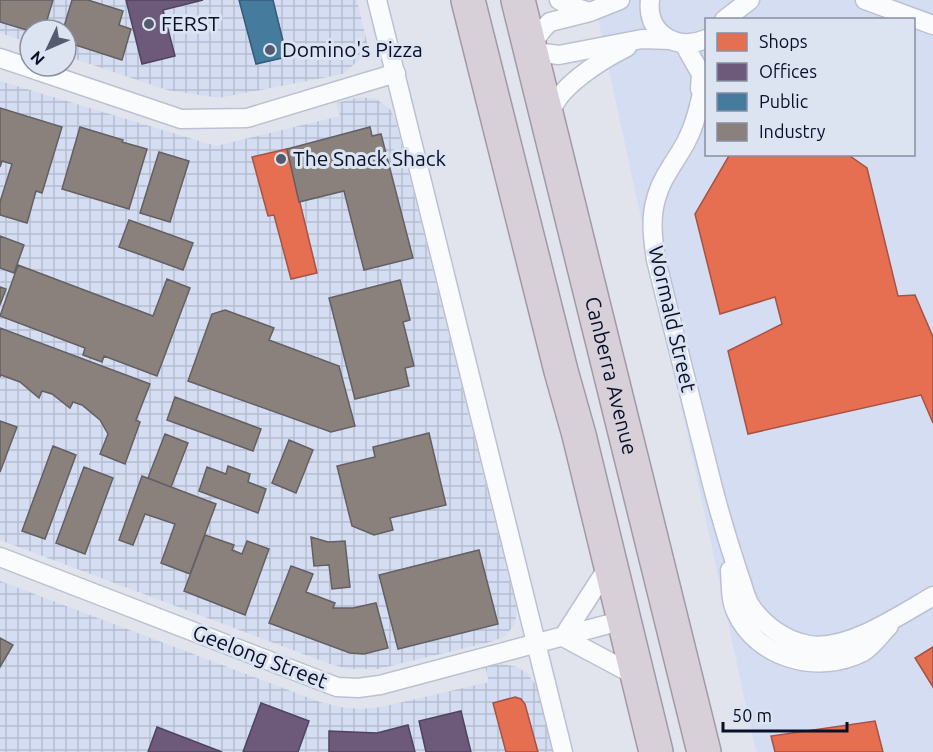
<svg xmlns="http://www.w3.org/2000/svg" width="933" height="752" viewBox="0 0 933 752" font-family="Ubuntu,sans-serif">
<defs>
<pattern id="industrial-grid" width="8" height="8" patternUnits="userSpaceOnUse" patternTransform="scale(1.5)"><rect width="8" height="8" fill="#d5ddf3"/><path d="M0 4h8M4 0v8" fill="none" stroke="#b5bdd0"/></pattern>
</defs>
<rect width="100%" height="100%" fill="#e1e4ec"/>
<path fill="#d5ddf3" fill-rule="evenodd" d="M594,0H933V752H756ZM706,20H914V154H706Z"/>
<path fill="url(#industrial-grid)" d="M0,0H357L369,51L343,74L219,98L167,90L66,56V30H30V43L0,33Z
M0,81L216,146L340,116L336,103L360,97L376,99L390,109L395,119L399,134L517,610L515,624L505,636L494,641L378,669H348L327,663L0,540Z
M0,581L320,702L340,707L361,709L381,707L489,682L485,666L503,664L517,667L527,673L537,687L554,752H0Z"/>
<path fill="#e76f51" stroke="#a45345" stroke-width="1.5" d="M287,149L317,273L291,279L274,215L268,216L252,157Z
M730,154H847L867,168L898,296L915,295L933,337V423L921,395L748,434L728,351L782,324L775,297L720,314L695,214Z
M933,647V687L915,658Z
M515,697L521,699L525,704L538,752H506L493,703Z
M875,721L883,752H775L771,736Z"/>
<path fill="#6d597a" stroke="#4f4362" stroke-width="1.5" d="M126,0H203L163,10L175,56L142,64Z
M261,703L309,721L298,752H243Z
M461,711L471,752H426L419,721Z
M408,725L415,752H329V731L377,733Z
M157,727L222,752H148Z"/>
<path fill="#457b9d" stroke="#335b7a" stroke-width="1.5" d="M239,0H273L287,57L256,64Z"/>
<path fill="#8a817c" stroke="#635f63" stroke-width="1.5" d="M0,0H53L44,30L30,31L0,22Z
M72,0H88L123,11L119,25L131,29L122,60L66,42V30H63Z
M0,108L62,127L42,193L36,191L27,223L0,215V202L12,164L2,161L0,167Z
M80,127L123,140L122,142L147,149L129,209L62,189Z
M370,127L372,136L381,134L413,258L364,270L344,191L299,202L287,149Z
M159,152L189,161L170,222L140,213Z
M129,220L193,243L183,270L119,247Z
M0,236L24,245L14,273L0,268Z
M18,265L153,316L167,279L190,288L157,376L104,356L102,362L83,355L85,348L0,316Z
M400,280L410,320L403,322L414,366L405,368L409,386L355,399L329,298Z
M0,287L6,289L0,305Z
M225,310L274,328L269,340L339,366L355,426L331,432L188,381L212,314Z
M0,328L150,384L136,420L140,422L125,464L100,454L108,434L100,420L82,405L73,402L70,408L52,394L42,391L39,398L20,382L1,375L0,377Z
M175,397L261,429L253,451L167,420Z
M0,421L17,427L0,472Z
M429,433L446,505L390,518L393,530L374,535L352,526L337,466L375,457L373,447Z
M165,434L188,443L171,487L148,478Z
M289,440L313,450L296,493L272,483Z
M53,446L76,455L45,539L22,531Z
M228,466L250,474L248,482L266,489L258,513L199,491L207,467L226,474Z
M84,467L113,478L85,554L56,543Z
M142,476L216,504L190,574L161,563L175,524L145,514L133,545L119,540Z
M205,535L234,545L232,550L242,554L247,541L269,549L245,615L184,591Z
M311,537L328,542L345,541L350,587L332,589L329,565L314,566Z
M479,550L498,624L398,649L379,575Z
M291,566L313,574L306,592L335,603L333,608H353L376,603L388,648L364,654L350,653L269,623Z
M0,638L13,645L0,667Z"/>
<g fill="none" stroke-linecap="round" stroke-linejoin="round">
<g stroke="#bbc1d2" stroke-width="21">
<path id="street" d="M377,0L563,752
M559,0L570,6L590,12
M620,0L590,12L550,22L542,30L530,47L543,53L559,55L642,39L671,40
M650,0C646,34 677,52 706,39
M865,0L933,25
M724,20L750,0
M684,44L701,74L700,89
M0,58L181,119L247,118L396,73
M706,75C701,97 697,121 686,142C676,161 661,178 656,199C650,219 653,240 656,260C675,334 693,409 712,484C720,515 729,545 739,575C743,585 745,597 750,605C763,625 785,641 809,645C848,651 900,615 933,596
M551,120C548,91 605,58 627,47
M0,557L337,687L358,688L380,685L624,620
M730,570C731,583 730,600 736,612C757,659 819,675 863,652C873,646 881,634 889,626
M563,637L610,564
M563,637L638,677"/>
</g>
<g stroke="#a09aa7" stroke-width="36">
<g id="highway">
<path d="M468,0L561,371L579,435L656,752"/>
<path id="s1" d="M518,0L704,752"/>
</g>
</g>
<use href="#street" stroke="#fafbfc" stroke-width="18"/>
<use href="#highway" stroke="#d7d0d8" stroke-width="33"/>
</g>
<g fill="#545b6e" stroke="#dce3f1" stroke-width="2">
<circle cx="149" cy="24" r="6"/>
<circle cx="270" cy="50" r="6"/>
<circle cx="281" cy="159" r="6"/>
</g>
<g text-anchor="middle" stroke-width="6" stroke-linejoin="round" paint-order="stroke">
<g font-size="21" fill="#08112a" stroke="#dce3f1" text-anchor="start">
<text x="161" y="31">FERST</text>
<text x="282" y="57">Domino's Pizza</text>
<text x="293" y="166">The Snack Shack</text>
</g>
<g font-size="21" fill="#08112a" stroke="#dce3f1">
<text transform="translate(672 319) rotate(77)" y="7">Wormald Street</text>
<text dy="7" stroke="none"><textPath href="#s1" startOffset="387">Canberra Avenue</textPath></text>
<text transform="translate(260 657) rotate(21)" y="7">Geelong Street</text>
</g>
</g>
<rect x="705" y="18" width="210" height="138" fill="#dce3f1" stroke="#878fa1" stroke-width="1.5"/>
<rect x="717" y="33" width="30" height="18" fill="#e76f51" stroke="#878fa1" stroke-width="1.5"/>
<text x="759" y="48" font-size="18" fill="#08112a">Shops</text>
<rect x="717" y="63" width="30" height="18" fill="#6d597a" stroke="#878fa1" stroke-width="1.5"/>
<text x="759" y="78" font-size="18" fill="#08112a">Offices</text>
<rect x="717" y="93" width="30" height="18" fill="#457b9d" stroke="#878fa1" stroke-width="1.5"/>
<text x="759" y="108" font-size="18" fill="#08112a">Public</text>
<rect x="717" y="123" width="30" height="18" fill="#8a817c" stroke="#878fa1" stroke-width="1.5"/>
<text x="759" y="138" font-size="18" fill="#08112a">Industry</text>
<g transform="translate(48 48) rotate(226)"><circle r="28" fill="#dce3f1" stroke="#878fa1" stroke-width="1.5"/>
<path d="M0-4.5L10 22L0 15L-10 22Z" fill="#545b6e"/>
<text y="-9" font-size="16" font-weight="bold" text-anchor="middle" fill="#08112a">N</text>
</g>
<path d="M723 722v9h124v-9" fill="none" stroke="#08112a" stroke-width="3"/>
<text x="732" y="722" font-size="18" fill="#08112a" stroke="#dce3f1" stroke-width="4.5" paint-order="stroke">50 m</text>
</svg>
